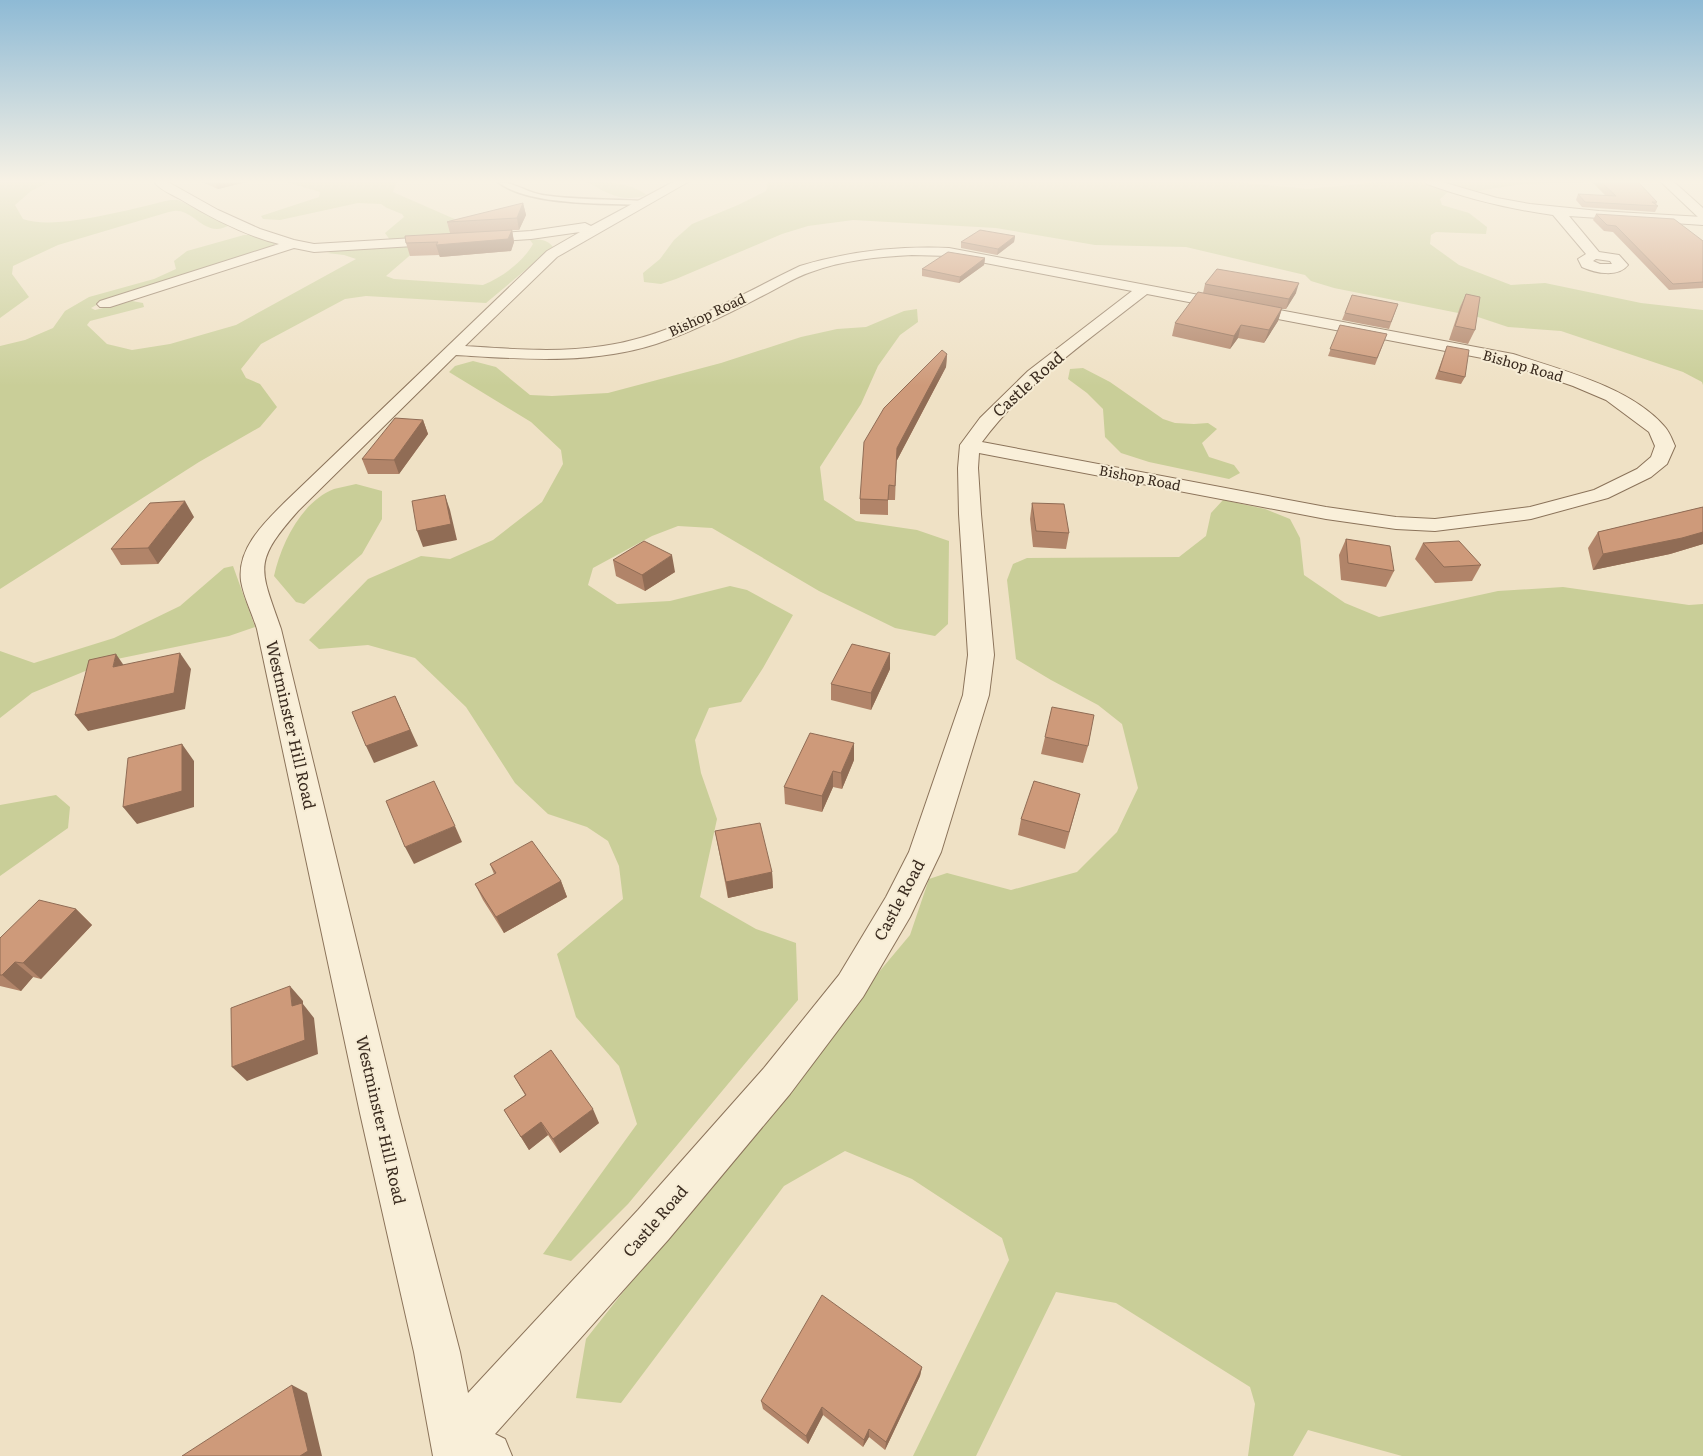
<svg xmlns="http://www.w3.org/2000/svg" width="1703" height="1456" viewBox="0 0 1703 1456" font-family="Literata,serif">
<rect width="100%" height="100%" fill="#efe1c5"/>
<path fill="#c9ce98" d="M0,182H49L31,191L15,205L23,219C55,231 135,208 170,200H178L231,224C207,240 196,212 178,211C173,210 167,213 162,214L58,245L13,266L12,274L29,297L0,318Z
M286,182H397L393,192L466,224L458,236L390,240L385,233L404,217L402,214L387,208L381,204L358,203L280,220L263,219L261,216L319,197L320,192Z
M587,182C608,182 629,182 647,195C622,203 609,194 587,182Z
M768,182H1236L1308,189L1379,182H1411L1423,183L1448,192L1440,199L1442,205L1469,213L1487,227L1486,234L1436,232L1431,235L1430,244L1459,265L1511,285L1545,283L1641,303L1703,310V385L1702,382L1683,372L1561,331L1508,327L1478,317L1334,288L1311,281L1305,275L1186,247L1095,245L996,228L853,220L808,226L782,234L676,279L661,284L644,282L643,273L660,259L674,240L692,224L738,205L766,191Z
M1452,182H1584V183L1523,184L1477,191L1454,185Z
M244,235H251L275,243L274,246L100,303L91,308L95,310L132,301L143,303L144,307L90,321L87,325L107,344L132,350L170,344L236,325L356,259L344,255L327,253L339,250L415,245V251L386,276L394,279L483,285C502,277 522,263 533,244L530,240C538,239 547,239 553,247L486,303L366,296L345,299L261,344L241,369L246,378L260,384L277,407L260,427L199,462L0,589V346L25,340L53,328L65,311L89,297L154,279L176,269L174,261L187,251Z
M917,309L918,322L900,335L878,366L861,404L820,467L824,500L856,521L917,530L949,541L948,624L935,636L895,628L819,591L712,528L678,526L652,536L593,568L588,585L617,604L670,601L730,586L747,590L793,615L763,668L741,702L709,708L695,740L701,773L717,819L700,897L756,929L796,943L798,1000L628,1204L571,1261L543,1254L637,1124L619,1066L576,1017L557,954L623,899L619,866L608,841L587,827L548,814L515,783L466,707L415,658L368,645L319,649L309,640L368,579L421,556L450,559L493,540L542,502L563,464L561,450L531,422L449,372L455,366L473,361L496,367L530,395L552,396L608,393L721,363L801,337L837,329L866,327L904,311Z
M1083,368L1110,382L1163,419L1175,423L1194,424L1208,423L1217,429L1202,443L1209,457L1234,465L1240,473L1229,479L1149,462L1121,453L1105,437L1103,409L1087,393L1068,379L1070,369Z
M356,484L382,491V519L362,554L304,604L296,602L274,576C281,544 301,502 334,489C341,487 349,486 356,484Z
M1223,500L1265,509L1290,519L1300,538L1304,575L1345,603L1379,617L1498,591L1563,587L1689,605L1703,604V1456H1402L1308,1430L1293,1456H1248L1255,1404L1250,1387L1116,1303L1056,1292L976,1456H913L1009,1260L1002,1238L912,1179L845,1151L784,1186L621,1403L576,1398L586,1339L826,1035L910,935L929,879L947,873L1011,890L1077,872L1117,832L1138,788L1122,724L1098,705L1051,680L1016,659L1007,580L1013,564L1027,558L1179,557L1206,536L1211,513Z
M233,566L255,627L229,636L112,660L32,693L0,718V651L34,663L114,638L180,606L224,568Z
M56,795L70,807L68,828L0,876V805Z"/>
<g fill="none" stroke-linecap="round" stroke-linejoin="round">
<g stroke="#8b735a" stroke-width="3">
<path id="service" d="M498,182C513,182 526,192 542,195C572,200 612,199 643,201L647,203L643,205C604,203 528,206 498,182Z"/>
</g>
<g stroke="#8b735a" stroke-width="2">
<path id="minor" d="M154,182H168L218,210L260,229L294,240L314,244L531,231L585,223L591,226L673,182H688L557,257L465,346C511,349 557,353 603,346C673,336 737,296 800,266C849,251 897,246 949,248L1513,354C1561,370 1630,387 1664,426C1669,431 1672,439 1675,446L1667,464L1651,477L1608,498L1531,519L1435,531L1396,529L1326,519L979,453L978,468L981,514L994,655L989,695L941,852L910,917L863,997L790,1094L668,1240L495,1434L505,1439L512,1456H433L414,1352L360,1113L257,629C252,613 244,598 241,581C237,549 263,524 284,503L547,251L580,232L531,239L314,252L294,248L110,307H100L97,304L100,301L279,244C244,235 211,218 180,199C171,194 160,190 154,182ZM912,255L949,256L1132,291L1028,371L980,418L960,445L958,468L959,514L968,655L963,695L909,852L886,897L839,975L764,1068L638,1210L468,1393L460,1352L398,1113L281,629C260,568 252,563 298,511L456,355C524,359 590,365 656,344C692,332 726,315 760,297C777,289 793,278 811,272C843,260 878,257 912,255ZM1147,294L1503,362L1573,386L1606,400L1649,432L1655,446L1651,457L1637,469L1594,490L1530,507L1435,519L1396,517L1326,507L982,442C1026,382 1090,339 1147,294Z
M1425,182H1442L1497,198L1530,204L1599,211L1703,217V225L1569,216L1599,252L1619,255L1628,265C1618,278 1595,273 1582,267L1578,259L1586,254L1553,215C1510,209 1468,199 1427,184ZM1596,259L1610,261L1612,264H1600L1593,261Z"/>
</g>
<g stroke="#8b735a" stroke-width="2">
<path id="tertiary" d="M1661,182H1674L1703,208V219L1699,218Z"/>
</g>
<use href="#service" fill="#f9efd9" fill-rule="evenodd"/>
<use href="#minor" fill="#f9efd9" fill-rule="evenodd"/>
<use href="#tertiary" fill="#f9efd9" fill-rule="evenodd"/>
</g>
<path fill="#b18469" d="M202,182H246L218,189Z
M1592,182H1638L1657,202L1656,205L1658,206L1655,212L1582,207L1576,200L1578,194L1606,196Z
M523,203L526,215L519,230H512L514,242L511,251L440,257L439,255L410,256L406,243L450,233L447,222Z
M1596,214L1703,241V288L1669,290L1613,232L1604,231L1593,220Z
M1015,236L1014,242L997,255L961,248V242Z
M985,258L984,265L959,283L922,276V269Z
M1205,284L1296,293L1286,309H1282L1278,321L1264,343L1238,338L1230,349L1172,336L1175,323L1203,293Z
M1466,294L1475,330L1468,344L1449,340L1460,307Z
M1352,295L1398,304L1389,329L1342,320Z
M1340,325L1387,334L1375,365L1328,356Z
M1447,346L1465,377L1461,384L1435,379Z
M947,354L946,367L896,462L895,500H888V515L860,514V499Z
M423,420L428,434L399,474H368L362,459Z
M1032,503L1069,533L1066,549L1033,547L1030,519Z
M1703,507V544L1670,554L1593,570L1588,548L1598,532Z
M194,517L158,564L121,565L111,549Z
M1346,539L1394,571L1386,587L1341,580L1339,555Z
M1423,543L1481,565L1472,581L1435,583L1415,559Z
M613,560L675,572L645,591L616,576Z
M890,669L871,710L831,700V684Z
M1045,737L1088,746L1083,763L1041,754Z
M854,760L842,789L833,787L822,812L785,804L784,787Z
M1080,794L1065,849L1018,835L1021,819Z
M715,831L772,872L773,888L728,898Z
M490,864L561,881L567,897L504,933L483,900L475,884L494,874Z
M76,909L92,925L41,979L33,977L21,991L0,986V938Z
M514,1076L599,1123L560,1153L548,1135L529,1150L504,1110L525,1095Z
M922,1367L920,1376L885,1450L869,1437L863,1447L823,1415L808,1444L763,1409L761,1401Z"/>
<path fill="#906c55" d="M215,182H246L218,189Z
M523,203L526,215L519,230L517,218Z
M512,230L514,242L511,251L440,257L436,245Z
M1015,236L1014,242L997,255L998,249Z
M985,258L984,265L959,283L960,277Z
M1299,283L1296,293L1286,309L1289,299Z
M1282,308L1278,321L1264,343L1269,330Z
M1241,325L1238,338L1230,349L1234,336Z
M947,354L946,367L896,462L895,500L897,448Z
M423,420L428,434L399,474L394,460Z
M445,495L450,510L457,540L423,547L417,531Z
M185,501L194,517L158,564L148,548Z
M1703,532V544L1670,554L1593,570L1603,554Z
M672,555L675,572L645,591L642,575Z
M180,653L191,669L185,709L88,731L75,715Z
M890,653V669L871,710V693Z
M116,654L127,670L113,667Z
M395,696L418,746L374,763L366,746Z
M854,743V760L842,789L841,773Z
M182,744L194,761V807L137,824L123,807Z
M833,771V787L822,812V796Z
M455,826L462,842L414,864L405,847Z
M772,872L773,888L728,898L726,882Z
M561,881L567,897L504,933L496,917Z
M76,909L92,925L41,979L23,963Z
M15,962L33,977L21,991L2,975Z
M290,986L303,1001V1004L314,1018L318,1054L247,1081L232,1067L292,1006Z
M593,1109L599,1123L560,1153L553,1139Z
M541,1122L548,1135L529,1150L521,1137Z
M922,1367L920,1376L885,1450L886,1442Z
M292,1385L307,1393L322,1456H300Z
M822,1407L823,1415L808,1444L806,1436Z
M869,1429V1437L863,1447L864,1440Z"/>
<path fill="#ce9a7a" stroke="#906c55" d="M1601,182H1638L1657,202H1652L1658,206L1585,202L1578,194L1616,196Z
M523,203L517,218L447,222L450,221Z
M1596,214L1674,219L1703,241V282L1673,284L1616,226L1607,225Z
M512,230L508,239L436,245L438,242L406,243L405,236Z
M980,230L1015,236L998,249L961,242Z
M948,252L985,258L960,277L922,269Z
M1217,269L1299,283L1289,299L1205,284Z
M1198,292L1282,308L1269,330L1241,325L1234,336L1175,323Z
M1466,294L1480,297L1475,330L1455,326Z
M1352,295L1398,304L1391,322L1345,313Z
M1340,325L1387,334L1377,358L1330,349Z
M1447,346L1469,350L1465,377L1439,371Z
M942,350L947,354L897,448L895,486L889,485L888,500L860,499L864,442L884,408Z
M395,418L423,420L394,460L362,459Z
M445,495L451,524L417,531L412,501Z
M185,501L148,548L111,549L150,503Z
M1032,503L1064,504L1069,533L1036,531Z
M1703,507V532L1682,538L1603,554L1598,532Z
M1346,539L1390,546L1394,571L1348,563Z
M644,541L672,555L642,575L613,560Z
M1459,541L1481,565L1444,567L1423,543Z
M852,644L890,653L871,693L831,684Z
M180,653L174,693L75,715L89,660L116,654L113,667Z
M395,696L410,730L366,746L352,712Z
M1052,707L1094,715L1088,746L1045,737Z
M810,733L854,743L841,773L833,771L822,796L784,787Z
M182,744V791L123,807L128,758Z
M434,781L455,826L405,847L386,801Z
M1034,781L1080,794L1069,832L1021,819Z
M760,823L772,872L726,882L715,831Z
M532,841L561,881L496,917L475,884L496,873L490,864Z
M39,900L76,909L23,963L15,962L2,975H0V938Z
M290,986L292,1006L302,1003L305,1040L232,1067L231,1008Z
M551,1050L593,1109L553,1139L541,1122L521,1137L504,1110L526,1095L514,1076Z
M822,1295L922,1367L886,1442L869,1429L864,1440L822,1407L806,1436L761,1401Z
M292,1385L308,1451L300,1456H182Z"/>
<linearGradient id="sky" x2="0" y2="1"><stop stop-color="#8ebad5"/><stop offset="0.47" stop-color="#f8f2e5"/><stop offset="1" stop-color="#f8f2e5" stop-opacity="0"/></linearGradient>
<rect width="1703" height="386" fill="url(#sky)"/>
<g text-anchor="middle" stroke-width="4" stroke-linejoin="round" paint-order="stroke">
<g font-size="14" fill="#3a2b1f" stroke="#f6ecd5">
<text transform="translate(707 315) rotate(-25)" y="5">Bishop Road</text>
<text transform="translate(1523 366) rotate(16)" y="5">Bishop Road</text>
<text transform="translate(1140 478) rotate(11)" y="5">Bishop Road</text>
</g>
<g font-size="16" fill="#3a2b1f" stroke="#f6ecd5">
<text transform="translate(1028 384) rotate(-42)" y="6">Castle Road</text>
<text transform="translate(291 725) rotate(77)" y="6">Westminster Hill Road</text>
<text transform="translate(899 900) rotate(-62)" y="6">Castle Road</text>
<text transform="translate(381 1120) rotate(77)" y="6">Westminster Hill Road</text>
<text transform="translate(655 1221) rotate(-49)" y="6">Castle Road</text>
</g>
</g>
</svg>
